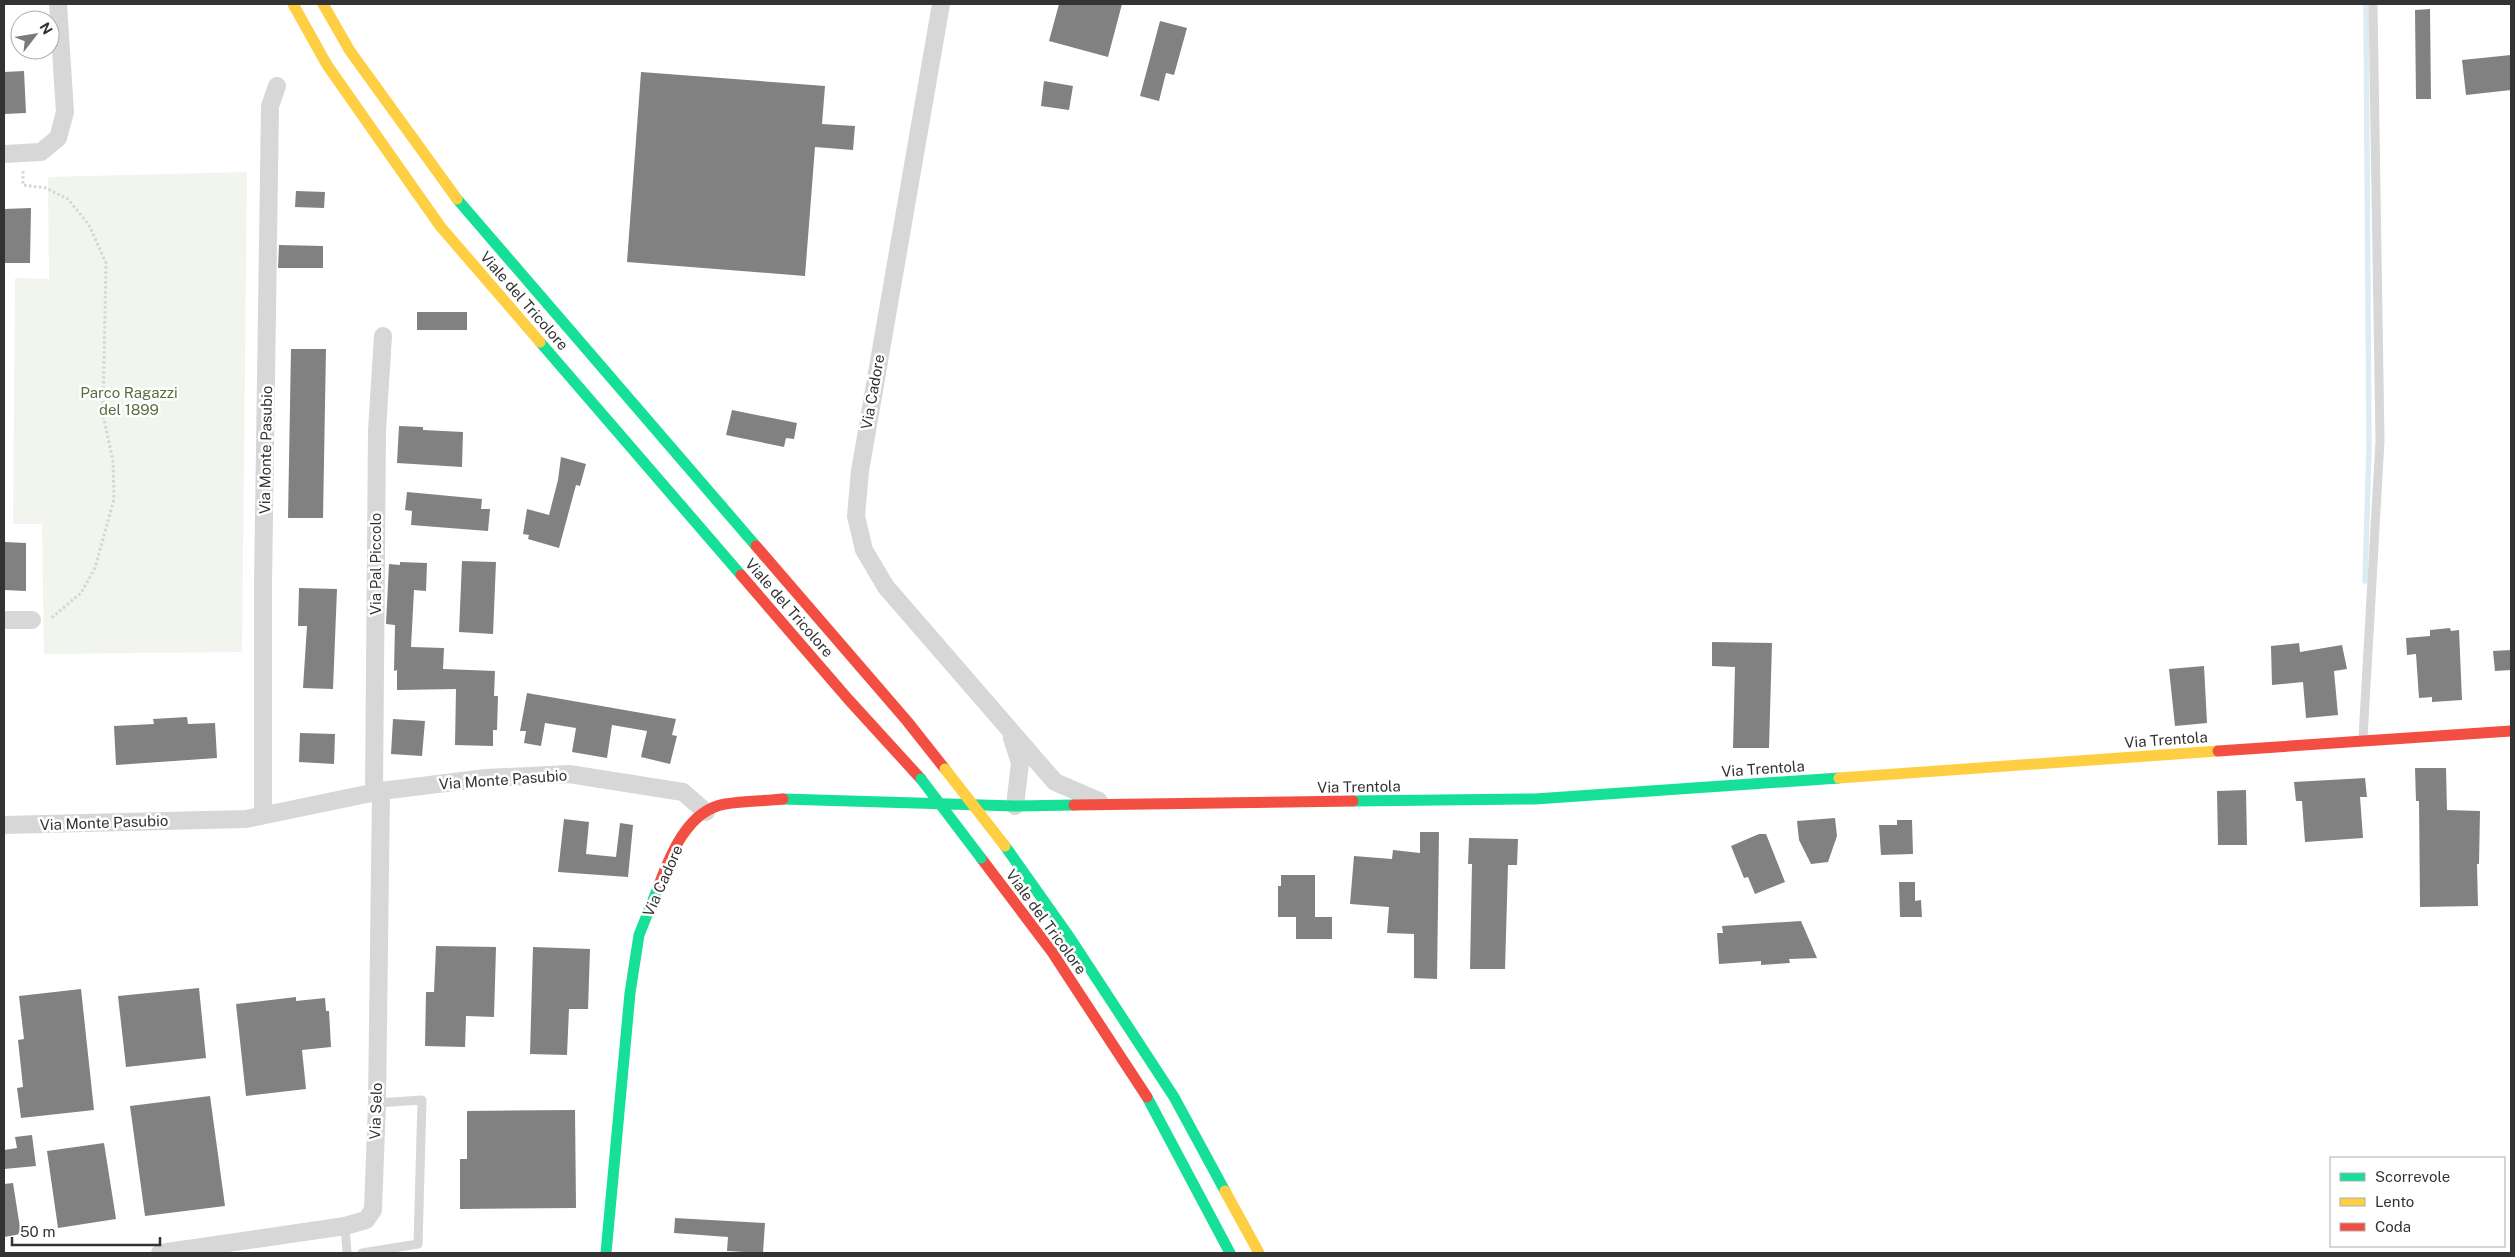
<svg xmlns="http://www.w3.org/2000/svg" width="2515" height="1257" viewBox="0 0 2515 1257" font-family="'Public Sans',sans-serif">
<rect width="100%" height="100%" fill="#fff"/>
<path fill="#f1f5ed" d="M247,172L242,652L44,654L42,524H13L15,278L49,279L48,177Z"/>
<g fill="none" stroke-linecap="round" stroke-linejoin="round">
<path stroke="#ddebf3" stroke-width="5.5" d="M2365,581L2369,448L2366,4"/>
</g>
<path fill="#818181" d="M1059,4H1122L1108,57L1049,41Z
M2430,9L2431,99H2416L2415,10Z
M1160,21L1187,28L1174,75L1166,73L1159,101L1140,96Z
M2511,55V90L2466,95L2462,60Z
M24,71L26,113L4,114V72Z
M641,72L825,86L822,124L855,126L853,150L815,147L805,276L627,262Z
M1044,81L1073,86L1069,110L1041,106Z
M296,191L325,192L324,208L295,207Z
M31,208L30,263H4V209Z
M279,245L323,246V268H278Z
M417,312H467V330H417Z
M291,349H326L323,518H288Z
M732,410L797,423L794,439L786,438L784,447L726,435Z
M399,426L423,427V430L463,432L462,467L397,463Z
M561,457L586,464L580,486L576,485L559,548L528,539L529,535L523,534L527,509L549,515L558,480Z
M407,492L482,499L481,509H490L488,531L411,525L412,511L405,510Z
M4,542L26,543V591L4,590Z
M462,561L496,562L493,634L459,632Z
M400,562L427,563L426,591L414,590L411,647L444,648L443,669L495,671L494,696H498L497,730H493V746L455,745L456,689L397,690V670L394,671L395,625L386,624L389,564L400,565Z
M299,588L337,589L333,689L303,688L307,626H298Z
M2450,628L2451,631L2459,630L2462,700L2432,702V697L2419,698L2416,654L2407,655L2406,638L2430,636V630Z
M1712,642L1772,643L1769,748H1733L1735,667L1712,666Z
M2299,643L2300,652L2342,645L2347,669L2334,671L2338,715L2306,718L2303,682L2272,685L2271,646Z
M2511,650V670L2495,671L2493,651Z
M2204,666L2207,723L2175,726L2169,669Z
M527,693L676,719L672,735L677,736L670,764L641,757L647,731L612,725L607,758L572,752L576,728L545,723L541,746L524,743L526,731H520Z
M187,717L188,724L215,723L217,758L116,765L114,726L154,724L153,719Z
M393,719L425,721L422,756L391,754Z
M300,733L335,734L334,764L299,762Z
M2415,768H2446L2447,810L2480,811L2479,864H2477L2478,906L2420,907L2419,801H2416Z
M2365,778L2367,797H2360L2363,838L2305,842L2302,801H2296L2294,782Z
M2246,790L2247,845H2218L2217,791Z
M1835,818L1837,836L1828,862L1811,864L1799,840L1797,821Z
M564,819L589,822L586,854L616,857L620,823L633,825L628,877L558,872Z
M1897,820H1912L1913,854L1881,855L1879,825H1897Z
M1420,832H1439L1437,979L1414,978V934L1387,933L1389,907L1350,904L1354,856L1392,859L1393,850L1420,853Z
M1759,834H1766L1785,882L1755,894L1748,877L1744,878L1731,846Z
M1469,838L1518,839L1517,865H1508L1505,969H1470L1472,864H1468Z
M1281,875H1315V917H1332V939H1296V917H1278V886H1281Z
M1899,882H1915V901L1921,900L1922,917H1900Z
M1801,921L1817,958L1789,959L1790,963L1761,965V961L1719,964L1717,933H1723L1722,926Z
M436,946L496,947L494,1017L466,1016L465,1047L425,1046L426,992H434Z
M533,947L590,949L588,1009H569L567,1055L530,1054Z
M199,988L206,1058L126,1067L118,996Z
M81,989L94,1110L21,1118L17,1088L23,1087L18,1040L24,1039L19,996Z
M296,997V1001L325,998L326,1011H329L331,1047L302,1050L306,1089L246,1096L236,1004Z
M210,1096L225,1206L145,1216L130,1106Z
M575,1110L576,1208L460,1209V1159H467V1111Z
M32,1135L36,1166L4,1169V1150L17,1148L15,1137Z
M104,1143L116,1219L58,1228L47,1151Z
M13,1183L21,1234L4,1237V1184Z
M675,1218L765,1223L763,1253L727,1251L728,1237L674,1233Z"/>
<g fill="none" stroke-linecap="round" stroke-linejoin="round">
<path stroke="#d6d6d6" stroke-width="3" stroke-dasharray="2.5 2.5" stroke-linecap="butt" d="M23,171V185L46,188L68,199L89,225L106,263L103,415L113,461L114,499L95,568L81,593L50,619"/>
<path stroke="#d7d7d7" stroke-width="9" d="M2363,738L2380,441L2373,4
M345,1226L347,1253
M362,1253L418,1244L422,1100L377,1103"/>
<path stroke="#d7d7d7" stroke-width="18" d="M941,4L860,471L856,516L864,550L886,587L1055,782L1099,801
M4,154L41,152L58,138L65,112L58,4
M4,620H32
M1012,738L1020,763L1015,806
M374,792L377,431L383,336
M263,815V584L270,106L277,86
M4,825L246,819L381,791L486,778L569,774L683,792L706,812
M160,1253L345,1226L366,1220L373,1210L377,1103L381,791"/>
<path stroke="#16e098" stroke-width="11" d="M457,199L756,546
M540,342L741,575
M783,799L1015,806L1074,805
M1353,801L1535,799L1839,778
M1005,846L1070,938L1174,1097L1225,1191
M1147,1097L1230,1253
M606,1253L630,993L639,935L659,885"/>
<path stroke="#ffcf43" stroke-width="11" d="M293,4L327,65L440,226L540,342
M323,4L350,51L457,199
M1839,778L2218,751
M1225,1191L1259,1253"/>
<path stroke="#f24e42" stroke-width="11" d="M756,546L907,721L945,769
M741,575L848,699L921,779
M2218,751L2511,731
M1074,805L1353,801
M981,858L1052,952L1147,1097
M659,885C670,855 688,810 725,804C744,801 764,801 783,799"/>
<path stroke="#16e098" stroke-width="11" d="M921,779L981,858"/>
<path stroke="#ffcf43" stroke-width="11" d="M945,769L1005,846"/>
</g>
<g text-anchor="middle" stroke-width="5" stroke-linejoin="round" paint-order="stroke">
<g font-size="15" fill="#333" stroke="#fff">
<text transform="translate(524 301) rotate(49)" y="5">Viale del Tricolore</text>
<text transform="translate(873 392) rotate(-80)" y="5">Via Cadore</text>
<text transform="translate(266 450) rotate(-89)" y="5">Via Monte Pasubio</text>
<text transform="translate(376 564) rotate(-90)" y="5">Via Pal Piccolo</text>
<text transform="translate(789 608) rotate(49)" y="5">Viale del Tricolore</text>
<text transform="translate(2166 740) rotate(-4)" y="5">Via Trentola</text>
<text transform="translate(1763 769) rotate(-4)" y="5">Via Trentola</text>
<text transform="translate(503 780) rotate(-4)" y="5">Via Monte Pasubio</text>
<text transform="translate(1359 787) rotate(-1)" y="5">Via Trentola</text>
<text transform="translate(104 823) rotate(-2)" y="5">Via Monte Pasubio</text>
<text transform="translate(663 881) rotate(-66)" y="5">Via Cadore</text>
<text transform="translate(1046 922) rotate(54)" y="5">Viale del Tricolore</text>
<text transform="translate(376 1111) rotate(-88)" y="5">Via Selo</text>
</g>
<g font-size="15" fill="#56703f" stroke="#fff">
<text x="129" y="398">Parco Ragazzi<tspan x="129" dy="17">del 1899</tspan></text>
</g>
</g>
<rect width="2515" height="1257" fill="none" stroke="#333333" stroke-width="10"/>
<rect x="2330" y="1157" width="175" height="90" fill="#ffffff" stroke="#adadad"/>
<rect x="2340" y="1173" width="25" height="8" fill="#16e098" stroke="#adadad"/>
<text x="2375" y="1182" font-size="15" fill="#333333">Scorrevole</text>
<rect x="2340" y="1198" width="25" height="8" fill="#ffcf43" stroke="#adadad"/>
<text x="2375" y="1207" font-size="15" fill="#333333">Lento</text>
<rect x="2340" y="1223" width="25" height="8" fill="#f24e42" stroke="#adadad"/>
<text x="2375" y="1232" font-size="15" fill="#333333">Coda</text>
<g transform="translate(35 35) rotate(59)"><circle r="24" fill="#ffffff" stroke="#adadad"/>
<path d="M0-4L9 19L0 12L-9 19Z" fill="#7a7a7a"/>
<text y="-8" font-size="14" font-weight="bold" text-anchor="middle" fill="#333333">N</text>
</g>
<path d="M12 1237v8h148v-8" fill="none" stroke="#333333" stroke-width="2.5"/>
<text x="20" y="1237" font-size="15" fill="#333333" stroke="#ffffff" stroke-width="4" paint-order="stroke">50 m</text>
</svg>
